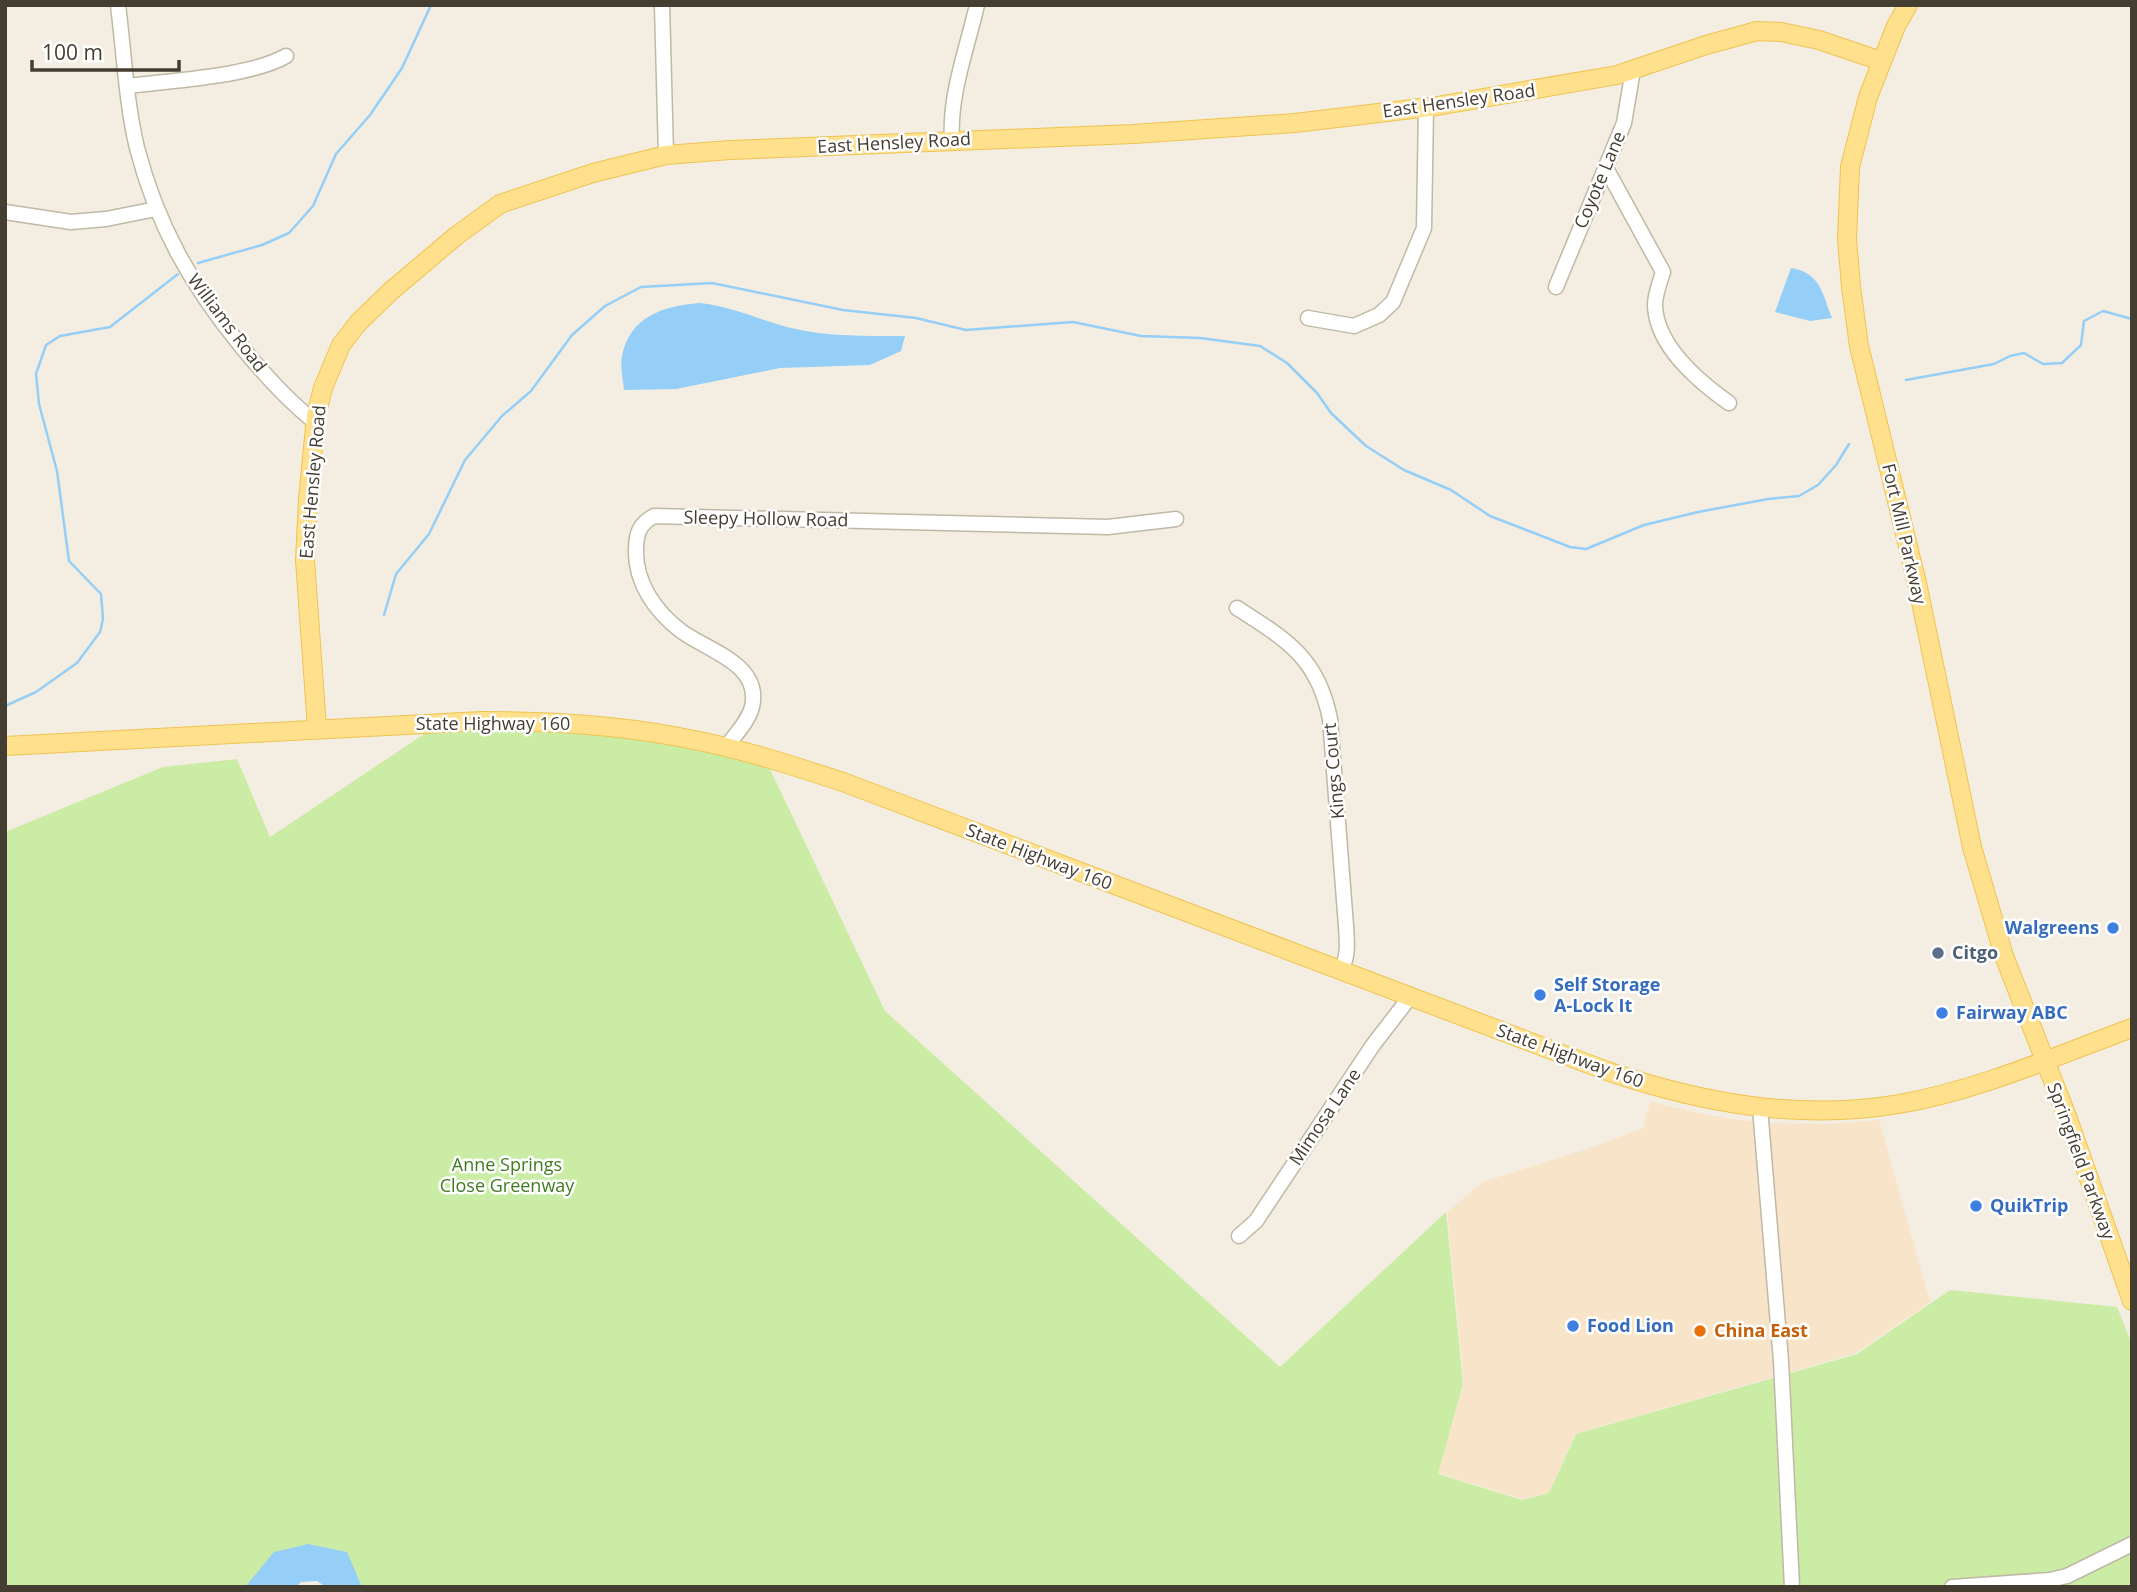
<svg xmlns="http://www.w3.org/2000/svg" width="2137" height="1592" viewBox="0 0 2137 1592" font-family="'Open Sans',sans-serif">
<rect width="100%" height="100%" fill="#f3eee1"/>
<path fill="#f8e5c9" d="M1650,1102L1713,1116L1763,1123L1830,1124L1879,1120L1930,1302L1856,1353L1575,1434L1549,1493L1522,1499L1438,1473L1464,1383L1447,1212L1483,1182L1596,1146L1643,1128Z"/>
<path fill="#cbeca5" d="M541,728L651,739L769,767L885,1011L1280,1367L1446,1212L1463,1384L1438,1474L1522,1500L1549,1493L1576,1434L1857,1354L1950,1290L2117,1307L2132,1344V1587H353L333,1566L278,1587H5V832L163,767L237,759L270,837L427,732Z"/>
<path fill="#95cef7" d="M1791,268C1821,273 1822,293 1832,318L1810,321L1775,312Z
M699,303C731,306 757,319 787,327C826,337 866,336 905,336L901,351L870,365L780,368L676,389L624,390C623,379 620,367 622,356C630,316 664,306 699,303Z
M308,1544L347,1552L362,1587H326L317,1581L301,1582L296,1587H245L274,1552Z"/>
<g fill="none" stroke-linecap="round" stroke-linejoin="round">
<path stroke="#95cef7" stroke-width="2.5" d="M198,263L262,245L289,233L313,206L336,154L370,115L402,68L431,5
M1906,380L1994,364L2010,356L2024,353L2043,364L2062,363L2081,345L2084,321L2103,311L2132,319
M384,615L396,574L429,534L465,460L502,416L531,391L572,335L605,306L641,287L712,283L843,310L916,318L966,330L1073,322L1141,336L1200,338L1260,346L1287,363L1317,393L1331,413L1366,446L1404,470L1451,490L1490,516L1570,547L1586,549L1644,525L1698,512L1768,499L1799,496L1818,485L1836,465L1849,444
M5,706L36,692L77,663L100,632L103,619L101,594L69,561L57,471L39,404L36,374L46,345L60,336L110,327L178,274"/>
<g stroke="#c1b8a6" stroke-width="17">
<path id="minor" d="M118,5C124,52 126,102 137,148C157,225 191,285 241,346C263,373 287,400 315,422
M662,5L666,155
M128,86C172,80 249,77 286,56
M952,140C949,95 967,49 977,5
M1606,168L1663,272C1660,282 1655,294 1655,305C1656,346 1698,381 1729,403
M5,212L71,222L106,219L156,209
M1556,287L1624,123L1633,70
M1308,318L1354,326L1379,315L1393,302L1424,228L1426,108
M1237,608C1287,640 1318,658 1330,719L1346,926C1347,943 1349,957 1340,971
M726,747C735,735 748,722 752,707C762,664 708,651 681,631C656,612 635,583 636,550C636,534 639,524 654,516L1108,527L1176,519
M1760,1108L1781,1361L1792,1587
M1239,1236L1256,1221L1373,1045L1410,997
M1952,1587L2050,1580L2067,1576L2132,1544"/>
</g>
<g stroke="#efc352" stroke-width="20">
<path id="major" d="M1908,5L1896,26L1868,97L1850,167L1847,239L1851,287L1859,346L1917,583L1972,847L2004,956L2068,1119L2132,1301
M317,728L305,560L308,500L316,416L323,388L341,345L358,323L391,291L456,236L500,204L593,173L666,155L730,150L1133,134L1295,123L1437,106L1617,75L1706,45L1757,31L1781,32L1819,40L1881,61
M5,746L482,721C553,721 624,725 694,740C745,750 794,766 843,782L1607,1071C1701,1103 1799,1121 1899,1104C1979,1090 2056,1056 2132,1028"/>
</g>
<use href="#minor" stroke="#fff" stroke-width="14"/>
<use href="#major" stroke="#ffe18d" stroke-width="18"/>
</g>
<g fill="#3f7fe0" stroke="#fff" stroke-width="2.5">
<circle cx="2113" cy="928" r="7"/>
<circle cx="1540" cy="995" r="7"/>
<circle cx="1942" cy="1013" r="7"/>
<circle cx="1976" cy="1206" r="7"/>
<circle cx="1573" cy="1326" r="7"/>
</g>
<circle fill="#5c6f8a" stroke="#fff" stroke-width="2.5" cx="1938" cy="953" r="7"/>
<circle fill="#e8710a" stroke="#fff" stroke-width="2.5" cx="1700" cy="1331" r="7"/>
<g text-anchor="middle" stroke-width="5" stroke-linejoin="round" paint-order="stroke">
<g font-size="18" fill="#443d31" stroke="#fff">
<text transform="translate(1459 101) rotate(-8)" y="6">East Hensley Road</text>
<text transform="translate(894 143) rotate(-3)" y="6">East Hensley Road</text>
<text transform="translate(1600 180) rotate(-67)" y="6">Coyote Lane</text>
<text transform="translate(227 323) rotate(53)" y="6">Williams Road</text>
<text transform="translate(313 482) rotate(-85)" y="6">East Hensley Road</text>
<text transform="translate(766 519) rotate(1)" y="6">Sleepy Hollow Road</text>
<text transform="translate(1904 534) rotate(77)" y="6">Fort Mill Parkway</text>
<text x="493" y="730">State Highway 160</text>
<text transform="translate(1334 771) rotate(-95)" y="6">Kings Court</text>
<text transform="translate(1039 857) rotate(21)" y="6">State Highway 160</text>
<text transform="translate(1570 1056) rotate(20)" y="6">State Highway 160</text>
<text transform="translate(1325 1117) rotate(-56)" y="6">Mimosa Lane</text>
<text transform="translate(2081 1161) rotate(70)" y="6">Springfield Parkway</text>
</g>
<g font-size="18" font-weight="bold" fill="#366cbe" stroke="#fff" text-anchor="start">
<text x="2099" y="934" text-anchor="end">Walgreens</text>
<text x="1554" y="991">Self Storage<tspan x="1554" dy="21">A-Lock It</tspan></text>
<text x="1956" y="1019">Fairway ABC</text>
<text x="1990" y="1212">QuikTrip</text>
<text x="1587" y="1332">Food Lion</text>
</g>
<g font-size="18" font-weight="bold" fill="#4e5e75" stroke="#fff" text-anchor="start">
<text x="1952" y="959">Citgo</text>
</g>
<g font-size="18" fill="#417b20" stroke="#fff">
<text x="507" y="1171">Anne Springs<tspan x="507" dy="21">Close Greenway</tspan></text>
</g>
<g font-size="18" font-weight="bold" fill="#c56008" stroke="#fff" text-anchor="start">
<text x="1714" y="1337">China East</text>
</g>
</g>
<rect width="2137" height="1592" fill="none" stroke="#443d31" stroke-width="14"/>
<path d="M32 60v10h147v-10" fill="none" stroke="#443d31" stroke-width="3.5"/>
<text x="42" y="60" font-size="21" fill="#443d31" stroke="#ffffff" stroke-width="5" paint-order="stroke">100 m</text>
</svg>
